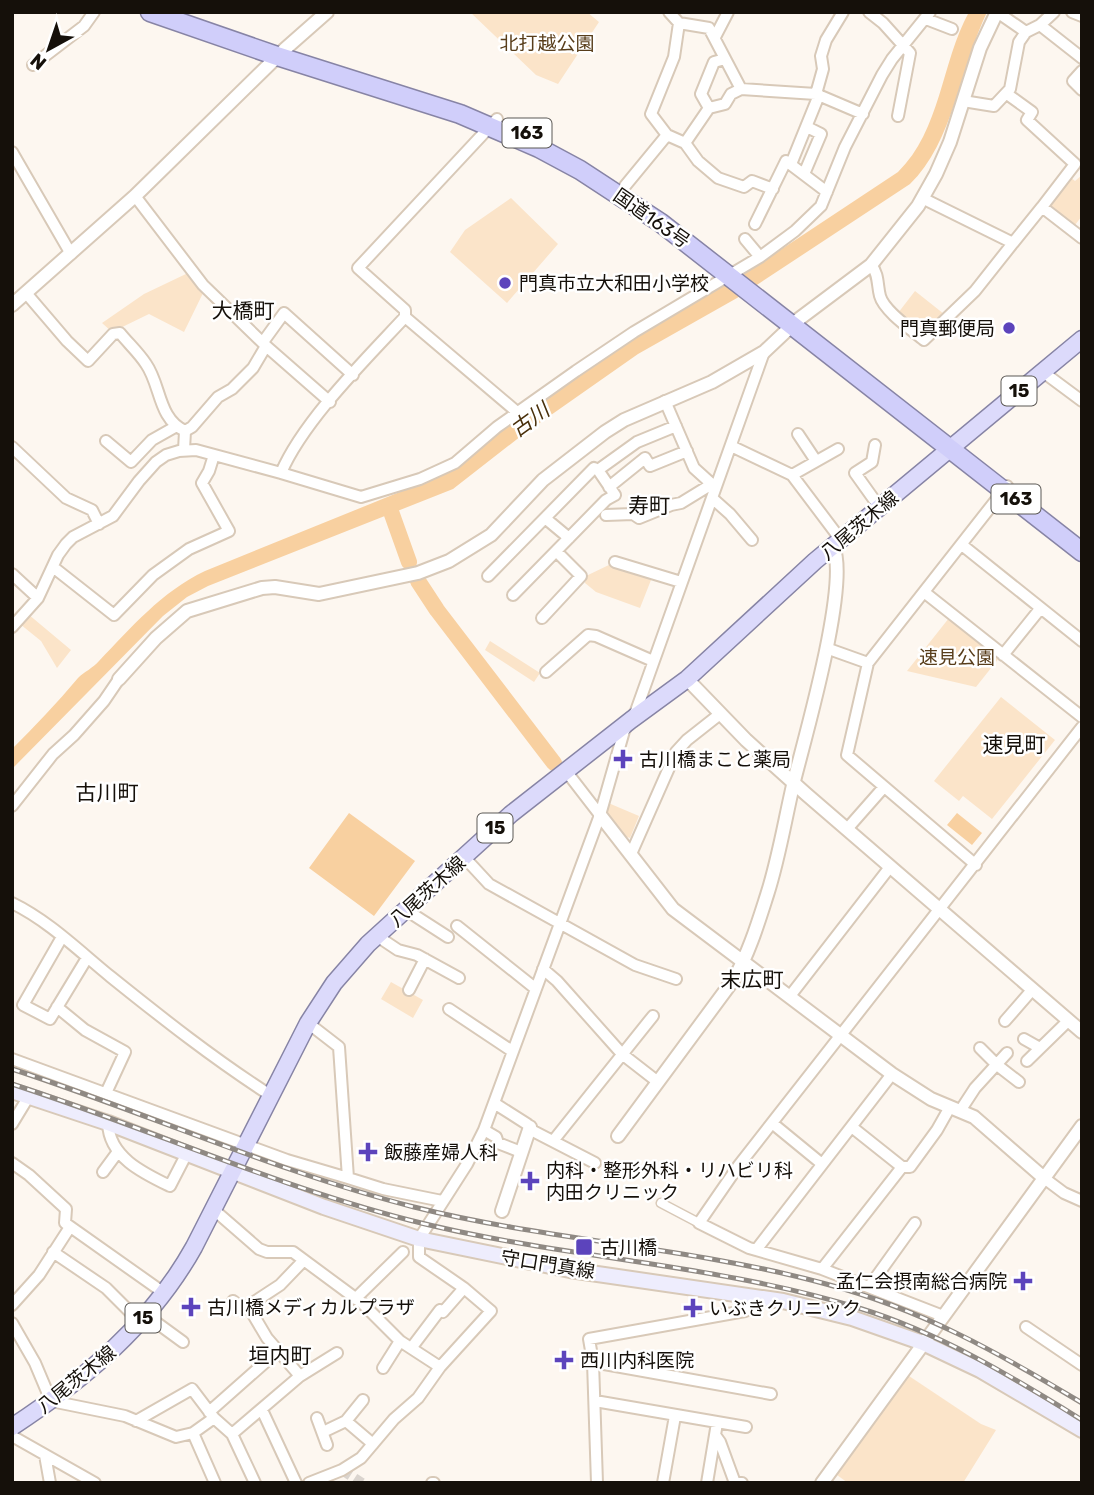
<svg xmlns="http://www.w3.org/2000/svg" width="1094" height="1495" viewBox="0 0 1094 1495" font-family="Rubik,'Noto Sans JP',sans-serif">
<rect width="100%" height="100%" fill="#fdf7f0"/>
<path fill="#fbe4c9" d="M470,12H587L599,22L558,84L536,75Z
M1082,175V216L1075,225L1050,205L1070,177L1075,181Z
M511,198L558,244L507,303L450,252L465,230Z
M188,273L204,291L184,332L149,314L112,332L102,323L144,294Z
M915,291L944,314L923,335L898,313Z
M613,563L651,580L640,608L596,592L585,583L586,576Z
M28,614L71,650L57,668L41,641L20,624Z
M949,618L999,658L976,687L907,671Z
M490,641L540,673L534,682L485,650Z
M1001,697L1055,740L992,819L963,796L959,801L934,781Z
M606,802L639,816L630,838L624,836L605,810Z
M391,982L423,1000L413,1018L381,999Z
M909,1376L981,1424L996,1430L963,1483H848L837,1475Z"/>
<path fill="#f8d0a0" d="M969,12H987C961,66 953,143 910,184L737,298L638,354L521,436L453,489L208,586L187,597L163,616L12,769V749C35,726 57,703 78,678C84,672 93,668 99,661C132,627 161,592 205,571L449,472L501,430L627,341L747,272L898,172C941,130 941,63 969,12Z
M349,813L415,861L374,916L309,868Z
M957,813L982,833L972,845L947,825Z"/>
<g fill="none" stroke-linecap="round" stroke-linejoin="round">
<path stroke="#f8d0a0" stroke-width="16" d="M389,506L409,562
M418,581L437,610L554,763"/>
<path stroke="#dad4ce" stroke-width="10" stroke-dasharray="10 5" stroke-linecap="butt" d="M342,1470L362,1483"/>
<g stroke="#d8c9b8" stroke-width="11">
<path id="pedestrian" d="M661,1203L699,1223"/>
</g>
<g stroke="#d8c9b8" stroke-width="14">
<path id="minor" d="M669,12L679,23L709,28L741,89L816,94L863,114
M869,12L883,23L910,53L898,116
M997,12L1026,32
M1072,12L1082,16
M926,19L952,29
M679,23L674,57L651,114L667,135L685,143L698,161L718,178L744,187L752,181L773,189
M1040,25L1082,58
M715,37L728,12
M33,65L84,26L94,12
M1082,71L1073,81L1082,90
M816,94L823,69L821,56L826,40L843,12
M1007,94L1032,112L1027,120L1075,164L1042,207
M963,101L994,106L1010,89L1019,42L1026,32L1040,25L1054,12
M709,108L701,94L714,62L725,59
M685,143L709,108L725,104L731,94L741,89
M12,152L71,254
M791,164L819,95
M804,174L821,134L807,127
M625,186L667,135
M135,196L203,285L266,346L330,402
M922,198L1013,243L1042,207L1082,238
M755,224L786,161L827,192
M745,239L760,257
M871,265C879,274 877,285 880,296C884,311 912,330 924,340L975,291L1013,243
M26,293L67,341L88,361L113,334L120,333C128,343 139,353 146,364C161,385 158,419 185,431L184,450
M405,317L517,412
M263,342L284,313L353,375
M1043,372L1082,401
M665,401L694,468L715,487
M185,431L192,427L218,397L232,389L253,368L266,346
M798,434L816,461
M106,441L131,462L152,440L175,427
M875,445L872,462L855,473L880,508
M731,446L792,475L841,540
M12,447L66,498L92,510L99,524
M598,470L637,442L676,426
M281,473C303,421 366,359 405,317V310L358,268L497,119
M792,475L838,449
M609,487L645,458L650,466L687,451
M712,498L730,514L752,540
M606,515L633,514L639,518L671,505L681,503L712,484
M545,518L569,538
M962,545L1082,641
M615,562L681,582
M53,567L114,615L153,575L189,549L229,531L202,483L209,471L214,455
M12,574L38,598
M488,576L594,468L598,470L615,495L606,500L513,595
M924,592L1082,717
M542,618L581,576L557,552
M12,627L38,598L58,555L66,544L73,537L113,516L139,481L156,462L166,455L179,451L196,450L281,473L361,497L420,479L455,463L497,427L576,371L634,332L760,257L795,231L821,206L845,147L882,75L892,59L930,12
M826,648L868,663
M1003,655L1040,609
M546,672L588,635L596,636L653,661
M566,771L600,815
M12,806L53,754L74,735L104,701L119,679
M847,829L884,787
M631,854L676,752L687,740L720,714
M464,857L489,884L635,965L676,979
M976,865L847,755L868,663L1007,486
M12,903C49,921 79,951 111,977C162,1018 214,1059 270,1095
M406,910L448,937
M457,926L536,989
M377,936L398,950L417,955L459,978
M62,937L23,1005L50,1019L87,958
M543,969L557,981L622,1054L658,1082
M409,990L425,959
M790,996L890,867
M57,1007L85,1030L125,1052L106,1093
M449,1009L512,1051
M1005,1021L1032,990
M308,1023L339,1047L348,1178L383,1189L442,1201
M1024,1039L1040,1048
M980,1048L997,1065L1019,1082
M12,1059L287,1160L348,1178
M1027,1061L1068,1021
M494,1103L527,1124L533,1131L595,1163
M960,1111L975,1088L1007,1053
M108,1123C109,1157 143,1173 170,1186L186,1155
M772,1123L822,1164
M12,1124L29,1096
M484,1130L496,1137L498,1143L521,1152
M553,1141L653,1016
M12,1163L29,1175L66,1209L65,1223L164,1293
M902,1167H910L937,1130L950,1107
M103,1172L117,1153
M1044,1178L1064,1193L1082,1201
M213,1209L259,1249L267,1252H293L362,1303L400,1341L440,1367
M756,1250L892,1074
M53,1252L106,1288L140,1322
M822,1269L902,1167L853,1128
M869,1287L915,1223
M355,1299L403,1252
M233,1301L242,1308L248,1306L280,1285L304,1260
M12,1305L39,1275L70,1227
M146,1315L183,1342
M943,1316L822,1269L749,1248L699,1223L739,1165L1082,727
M12,1323L35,1363L51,1401L125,1416L176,1437L193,1433L214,1418L232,1434L255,1483
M1026,1327L1082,1365
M412,1347L440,1310L443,1312L464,1288
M593,1362L771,1394
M383,1368L400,1341
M300,1376L337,1353
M595,1401L746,1427
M262,1410L296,1483
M209,1412L278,1351
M317,1418L327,1445
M136,1421L192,1389L214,1418
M346,1421L373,1444
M323,1432L346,1421L363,1400
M193,1433L215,1483
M232,1434L300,1376L267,1338L248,1306
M715,1435L720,1442L735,1483H742
M12,1436L95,1483
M45,1455L50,1483
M309,1483L342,1470L361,1458L394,1419L418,1398L440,1367L491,1311L464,1288L419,1257V1239L467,1164L484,1130L600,815L624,731L636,711L764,352
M432,1483H434
M597,1483L593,1362L589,1339L745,1311L748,1295
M663,1483L675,1416
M707,1483L717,1423"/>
</g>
<g stroke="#d8c9b8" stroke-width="16">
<path id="tertiary" d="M12,305L135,196L285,49L327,12
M119,679L156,638L187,611L262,588L275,587L319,594L418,573L449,561L491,535L543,480L605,432L624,420L712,382L764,352L799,319L871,265L918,206L936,174L950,142L980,48L997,12
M687,679L746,740L806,794L1082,1032
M600,815L673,909L892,1074L931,1099L974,1117L1044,1178
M618,1136L734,979C749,953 758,923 767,895C779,858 785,819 794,781C805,737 850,582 833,547
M502,1211L530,1127
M822,1483L1082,1126"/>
</g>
<g stroke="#d8c9b8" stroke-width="18">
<path id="secondary" d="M12,1091L108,1123L324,1207L419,1239L570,1270L783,1301L852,1318L923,1343L980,1370L1082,1430"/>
</g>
<g stroke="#8784a5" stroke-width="19">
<path id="primary" d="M12,1427C85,1379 151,1324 194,1247L308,1023L334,983L368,944L511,814L631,720L687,679L815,561L1082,339"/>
</g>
<g stroke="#8784a5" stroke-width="21">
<path id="trunk" d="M150,12L277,56L460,114L539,148L580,170L661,223L1082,552"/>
</g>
<use href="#pedestrian" stroke="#fff" stroke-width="8"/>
<use href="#minor" stroke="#fff" stroke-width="10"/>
<use href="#tertiary" stroke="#fff" stroke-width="12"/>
<use href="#secondary" stroke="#eeedfd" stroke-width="14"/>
<use href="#primary" stroke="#dcdafb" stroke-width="16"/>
<use href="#trunk" stroke="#d0cefa" stroke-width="18"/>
<g stroke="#8f8983" stroke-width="5">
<path id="rail" d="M12,1069C147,1113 277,1172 414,1207C550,1241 691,1247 826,1284C921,1309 999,1353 1082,1403
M12,1084C145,1127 273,1185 409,1220C557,1258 713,1263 859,1308C940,1333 1011,1376 1082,1420"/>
</g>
<use href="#rail" stroke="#fff" stroke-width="2.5" stroke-dasharray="8" stroke-linecap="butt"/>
</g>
<g fill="#5c44bc" stroke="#fff" stroke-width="2.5">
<circle cx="505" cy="283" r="7"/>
<circle cx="1009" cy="328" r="7"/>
<path d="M619.5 748.5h7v7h7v7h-7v7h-7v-7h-7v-7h7z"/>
<path d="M364.5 1141.5h7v7h7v7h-7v7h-7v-7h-7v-7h7z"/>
<path d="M526.5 1170.5h7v7h7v7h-7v7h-7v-7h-7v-7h7z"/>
<rect x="575" y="1238" width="18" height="18" rx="3.5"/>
<path d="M1019.5 1270.5h7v7h7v7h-7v7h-7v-7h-7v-7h7z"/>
<path d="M187.5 1296.5h7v7h7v7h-7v7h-7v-7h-7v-7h7z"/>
<path d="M689.5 1297.5h7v7h7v7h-7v7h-7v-7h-7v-7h7z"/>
<path d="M560.5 1349.5h7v7h7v7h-7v7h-7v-7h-7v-7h7z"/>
</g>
<g text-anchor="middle" stroke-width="5" stroke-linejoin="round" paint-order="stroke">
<g fill="#fff" stroke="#5b5854" stroke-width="2">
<rect x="502.5" y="118.5" width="49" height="29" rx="5"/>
<rect x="1001.5" y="376.5" width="35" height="29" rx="5"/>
<rect x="991.5" y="484.5" width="49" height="29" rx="5"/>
<rect x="477.5" y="813.5" width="35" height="29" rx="5"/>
<rect x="125.5" y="1303.5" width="35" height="29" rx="5"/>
</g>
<g font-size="18" font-weight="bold" fill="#15100a">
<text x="527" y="139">163</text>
<text x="1019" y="397">15</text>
<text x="1016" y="505">163</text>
<text x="495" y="834">15</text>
<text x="143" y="1324">15</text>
</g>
<g font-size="19" fill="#583d1a" stroke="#fff">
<text x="547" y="50">北打越公園</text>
<text x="957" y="664">速見公園</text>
</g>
<g font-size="19" fill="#15100a" stroke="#fff">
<text transform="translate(652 218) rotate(35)" y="7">国道163号</text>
<text transform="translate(859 525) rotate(-40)" y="7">八尾茨木線</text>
<text transform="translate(427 891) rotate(-42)" y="7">八尾茨木線</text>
<text transform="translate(548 1264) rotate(9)" y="7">守口門真線</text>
<text transform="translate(76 1379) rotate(-39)" y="7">八尾茨木線</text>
</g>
<g font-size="19" fill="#15100a" stroke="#fff" text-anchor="start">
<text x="519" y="290">門真市立大和田小学校</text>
<text x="995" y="335" text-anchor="end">門真郵便局</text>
<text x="639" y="766">古川橋まこと薬局</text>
<text x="384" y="1159">飯藤産婦人科</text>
<text x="546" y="1177">内科・整形外科・リハビリ科<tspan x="546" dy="22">内田クリニック</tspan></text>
<text x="600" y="1254">古川橋</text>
<text x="1007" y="1288" text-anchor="end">孟仁会摂南総合病院</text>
<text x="207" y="1314">古川橋メディカルプラザ</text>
<text x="709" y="1315">いぶきクリニック</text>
<text x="580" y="1367">西川内科医院</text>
</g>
<g font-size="21" fill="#15100a" stroke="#fff">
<text x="243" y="318">大橋町</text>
<text x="649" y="513">寿町</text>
<text x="1014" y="752">速見町</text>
<text x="107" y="800">古川町</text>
<text x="752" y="987">末広町</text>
<text x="280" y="1363">垣内町</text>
</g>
<g font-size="21" font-style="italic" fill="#4a300b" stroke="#fff">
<text transform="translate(530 420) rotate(-36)" y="7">古川</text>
</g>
</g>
<rect width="1094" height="1495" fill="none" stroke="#15100a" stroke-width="28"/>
<g transform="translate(49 49) rotate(220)" stroke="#ffffff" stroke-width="5" paint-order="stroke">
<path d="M0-5L12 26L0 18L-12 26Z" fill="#15100a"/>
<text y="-10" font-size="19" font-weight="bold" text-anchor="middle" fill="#15100a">N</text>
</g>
</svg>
